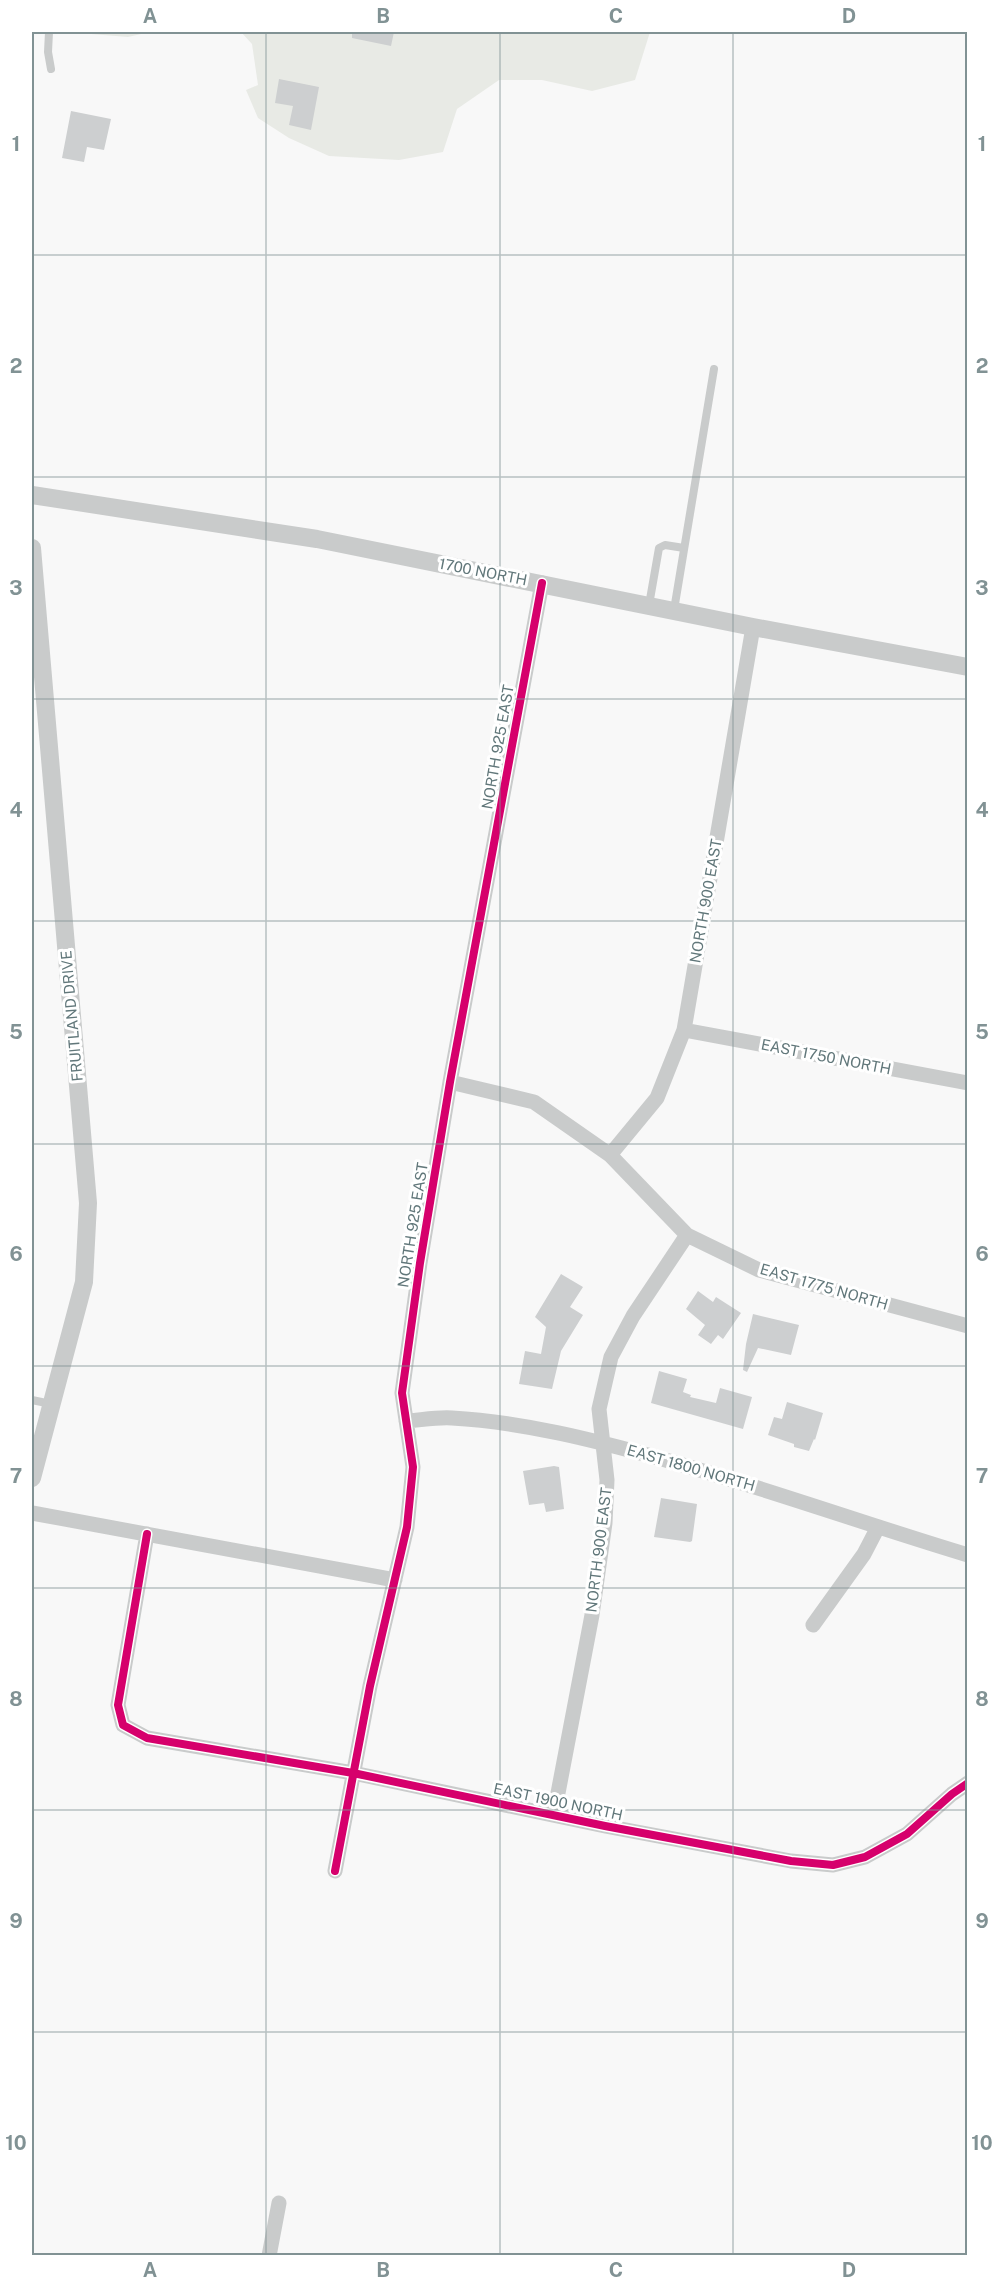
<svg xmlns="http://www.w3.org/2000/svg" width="999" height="2287" viewBox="0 0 999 2287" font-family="'Public Sans',sans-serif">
<rect width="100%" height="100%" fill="#f8f8f8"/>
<path fill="#e8eae5" d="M88,32H150L128,37L91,34Z
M241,32H650L635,80L592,91L542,80H499L457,109L443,152L399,160L329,156L289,138L258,118L246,90L258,85L252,44Z"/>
<path fill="#cdcfd0" d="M352,32H394L391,46L352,38Z
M279,79L319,87L311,130L289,125L293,106L275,103Z
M71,111L111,119L104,150L87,147L84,162L62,158Z
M561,1274L583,1287L570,1307L583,1315L561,1351L552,1389L519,1384L525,1351L541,1354L546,1327L535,1317Z
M698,1291L713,1302L716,1297L741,1313L723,1339L718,1335L711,1344L698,1335L705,1325L686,1309Z
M753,1314L799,1325L791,1355L758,1348L747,1372L743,1370L746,1344Z
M659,1371L687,1379L683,1392L691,1395L690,1397L716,1403L720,1388L752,1397L743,1429L651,1403Z
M787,1402L823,1413L815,1440L814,1439L809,1451L794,1447V1444L768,1435L774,1417L782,1419Z
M554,1466L559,1467L564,1509L546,1512L544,1503L529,1505L523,1471Z
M661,1498L697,1504L692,1541L690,1542L654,1537Z"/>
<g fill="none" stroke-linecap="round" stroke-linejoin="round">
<path stroke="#c9cbcb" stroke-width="8" d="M49,32L48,52L51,69
M649,605L659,548L665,545L684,548
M674,610L714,369
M32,1400L51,1404"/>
<path stroke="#c9cbcb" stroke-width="15" d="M684,1030L968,1083
M450,1082L534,1102L610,1155L687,1235L759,1270L968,1326
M610,1155L657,1098L684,1030L753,627
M406,1421C421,1420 437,1417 452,1418C523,1422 594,1440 662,1459C765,1488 865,1524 968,1555
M32,1513L395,1580
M147,1534L118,1705L123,1725L147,1738L353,1773L605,1826L791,1861L833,1865L865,1857L907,1834L952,1794L968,1783
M813,1625L864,1554L878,1527
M554,1814L592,1615L605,1523L607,1480L599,1409L611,1357L633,1316L687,1235
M335,1871L370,1686L407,1527L413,1467L402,1393L420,1263L450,1082L542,583
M269,2256L279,2203"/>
<path stroke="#c9cbcb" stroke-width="18" d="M32,495L317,539L753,627L968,667
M32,548L88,1203L84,1282L32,1478"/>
<g stroke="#fff" stroke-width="11">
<path id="cycleway" d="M147,1534L118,1705L123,1725L147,1738L353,1773L605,1826L791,1861L833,1865L865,1857L907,1834L952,1794L968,1783
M335,1871L370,1686L407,1527L413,1467L402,1393L420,1263L450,1082L542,583"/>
</g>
<use href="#cycleway" stroke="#d6006c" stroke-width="8"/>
</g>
<path fill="none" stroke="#819294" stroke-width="1.5" stroke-opacity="0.55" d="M266,32V2256M500,32V2256M733,32V2256M32,255H968M32,477H968M32,699H968M32,921H968M32,1144H968M32,1366H968M32,1588H968M32,1810H968M32,2032H968"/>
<g text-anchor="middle" stroke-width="6" stroke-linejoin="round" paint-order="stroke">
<g font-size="15" fill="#61777a" stroke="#fff">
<text transform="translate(483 572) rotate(11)" y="5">1700 NORTH</text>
<text transform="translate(498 747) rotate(-80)" y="5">NORTH 925 EAST</text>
<text transform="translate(706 901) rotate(-80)" y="5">NORTH 900 EAST</text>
<text transform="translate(72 1016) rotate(-95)" y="5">FRUITLAND DRIVE</text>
<text transform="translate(826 1057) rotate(11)" y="5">EAST 1750 NORTH</text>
<text transform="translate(413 1225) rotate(-81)" y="5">NORTH 925 EAST</text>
<text transform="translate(824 1287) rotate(16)" y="5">EAST 1775 NORTH</text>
<text transform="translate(691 1468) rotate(16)" y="5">EAST 1800 NORTH</text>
<text transform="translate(599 1550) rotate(-83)" y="5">NORTH 900 EAST</text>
<text transform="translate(558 1802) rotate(12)" y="5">EAST 1900 NORTH</text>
</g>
</g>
<rect width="999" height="2287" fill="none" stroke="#ffffff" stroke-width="66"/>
<rect x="33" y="33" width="933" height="2221" fill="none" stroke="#819294" stroke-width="2"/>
<g font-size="20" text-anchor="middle" font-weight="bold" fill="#819294">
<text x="150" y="23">A</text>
<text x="383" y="23">B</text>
<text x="616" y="23">C</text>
<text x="849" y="23">D</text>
<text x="16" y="151">1</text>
<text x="982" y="151">1</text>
<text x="16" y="373">2</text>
<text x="982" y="373">2</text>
<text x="16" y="595">3</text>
<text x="982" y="595">3</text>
<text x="16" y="817">4</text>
<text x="982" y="817">4</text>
<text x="16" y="1039">5</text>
<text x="982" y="1039">5</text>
<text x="16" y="1261">6</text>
<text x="982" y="1261">6</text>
<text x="16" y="1483">7</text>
<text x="982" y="1483">7</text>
<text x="16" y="1706">8</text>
<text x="982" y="1706">8</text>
<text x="16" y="1928">9</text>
<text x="982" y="1928">9</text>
<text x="16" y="2150">10</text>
<text x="982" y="2150">10</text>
<text x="150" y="2277">A</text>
<text x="383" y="2277">B</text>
<text x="616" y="2277">C</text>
<text x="849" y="2277">D</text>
</g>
</svg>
